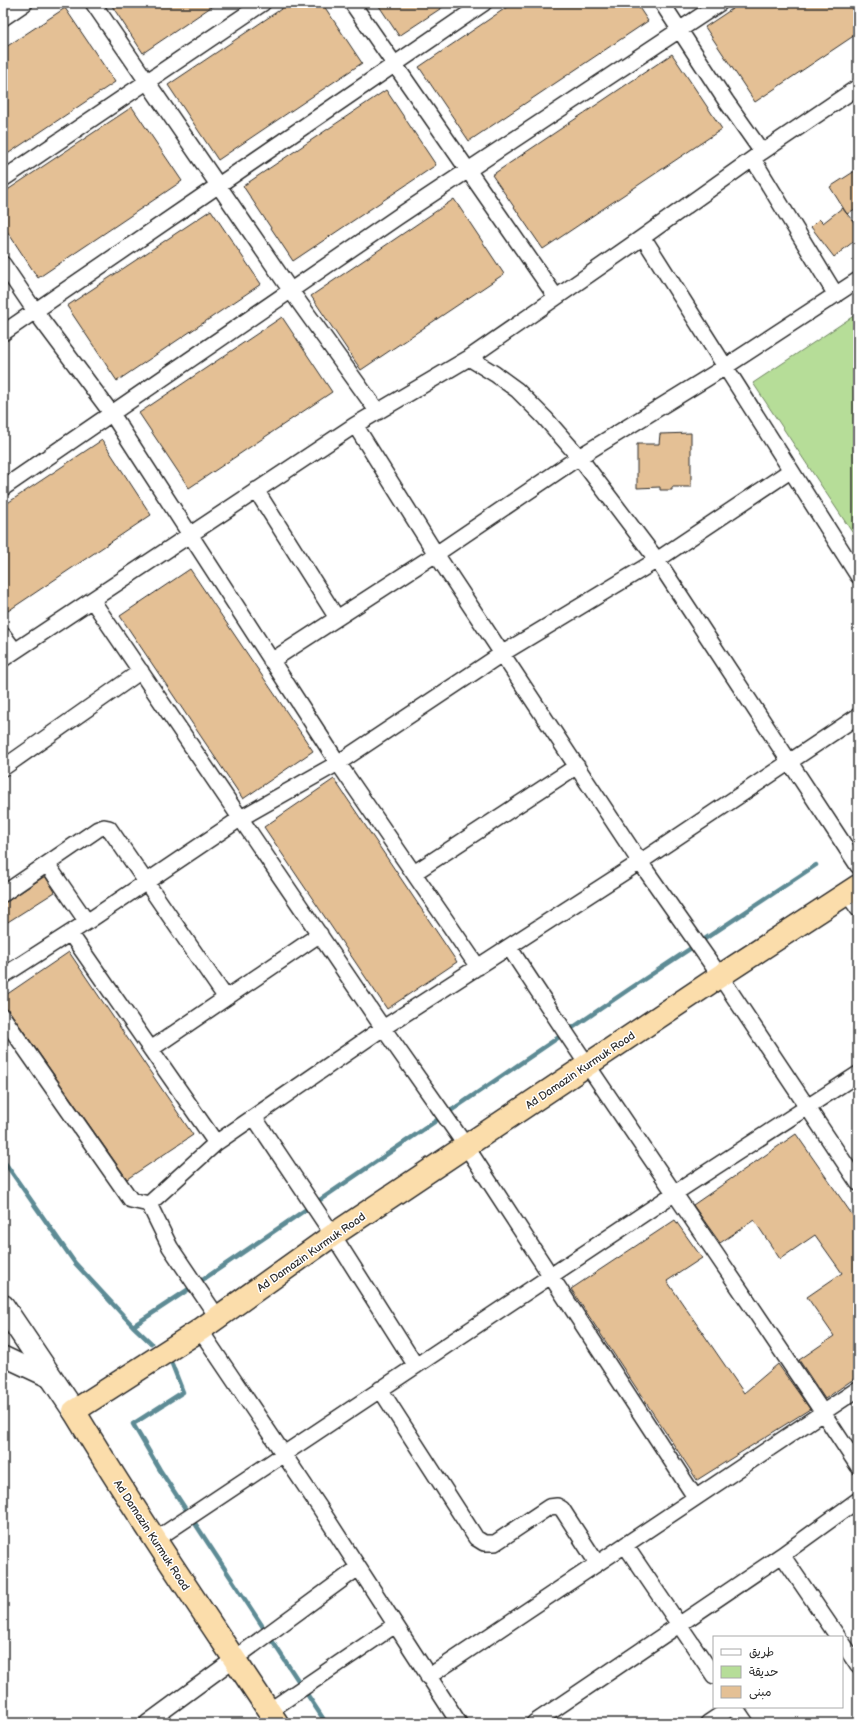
<svg xmlns="http://www.w3.org/2000/svg" width="861" height="1726" viewBox="0 0 861 1726" font-family="'Balsamiq Sans','Playpen Sans Arabic',sans-serif">
<rect width="100%" height="100%" fill="#fff"/>
<filter id="ink" filterUnits="userSpaceOnUse"><feTurbulence type="fractalNoise" baseFrequency=".025" numOctaves="2"/><feDisplacementMap in="SourceGraphic" scale="8" xChannelSelector="R" yChannelSelector="G"/><feConvolveMatrix kernelMatrix="1 2 1 2 8 2 1 2 1" color-interpolation-filters="sRGB"/></filter>
<g filter="url(#ink)">
<path fill="#b6dd98" stroke="#708462" d="M858,313V541L753,383Z"/>
<g fill="none" stroke-linecap="round" stroke-linejoin="round">
<path stroke="#5d8b95" stroke-width="4.5" d="M3,1160L75,1263L133,1326L151,1343
M201,1281L628,990L816,865
M133,1326L189,1289
M172,1364L183,1392L133,1424L160,1470L326,1723"/>
</g>
<path fill="#e4c095" stroke="#2b2b2b" d="M110,3H217L143,53Z
M290,3H322L362,63L218,160L168,85Z
M377,3H449L399,36Z
M513,3H636L648,21L469,141L419,67Z
M741,3H858V33L755,102L705,27Z
M65,8L115,82L3,157V49Z
M672,54L722,129L543,249L492,175Z
M386,90L436,165L293,261L243,186Z
M132,107L182,181L38,278L3,225V193Z
M858,169V207L847,214L830,187Z
M454,199L504,274L361,370L311,296Z
M842,208L858,227V238L834,257L811,227L819,219L823,223Z
M211,210L261,284L117,381L67,306Z
M282,317L332,392L189,488L139,413Z
M691,433V487H672V490H660V487L637,488V444H659L660,434Z
M102,440L151,515L8,611L3,604V506Z
M190,569L313,751L243,799L120,616Z
M334,779L457,962L387,1009L264,827Z
M45,876L55,892L3,925V903L8,901Z
M69,952L193,1135L127,1179L10,1012L3,1005V997Z
M796,1134L858,1223V1376L825,1399L799,1360L834,1336L807,1297L842,1273L815,1235L780,1259L754,1220L720,1243L693,1205Z
M675,1220L702,1258L667,1281L744,1393L778,1364L810,1409L697,1480L571,1289Z"/>
<g fill="none" stroke-linecap="round" stroke-linejoin="round">
<g stroke="#2b2b2b" stroke-width="18">
<path id="minor" d="M93,3L291,291L378,412
M352,3L556,297
M662,3L726,101L762,152
M3,18L25,3
M753,159L836,295
M3,179L263,3
M643,237L858,576
M3,264L35,311L112,414L338,763L478,967
M3,333L484,3
M469,358L495,374L517,390L545,418L579,457L657,560L858,866
M355,425L436,554L640,862L720,976L858,1183
M3,488L399,216L720,3
M256,490L337,618
M92,600L383,1028L466,1146L695,1497
M3,635L15,651
M3,659L355,425L469,358L643,237L762,152L858,87
M271,661L436,554L579,457L725,367L858,280
M3,768L141,671
M47,864L87,922
M414,873L577,766
M847,893L858,909
M3,894L98,829L104,827L109,828L226,998
M70,933L216,1143
M509,947C623,1122 744,1291 858,1466
M3,976L87,922L241,818L338,763L503,653L657,560L790,471
M3,1017L131,1200L149,1204L170,1247L218,1318
M151,1049L320,934
M254,1117L333,1235L416,1366
M149,1204L216,1143L383,1028L640,862L858,716
M200,1330L320,1508L459,1723
M380,1389L476,1538L484,1543H495L549,1507L557,1506L562,1509L597,1563
M155,1540L675,1193L858,1074
M625,1545L714,1676
M782,1555L838,1637
M842,1642L858,1666
M428,1677L858,1389
M735,1707L746,1723
M269,1711L395,1625
M147,1723L358,1568
M534,1723L782,1555L858,1500
M708,1723L732,1707"/>
</g>
<g stroke="#2b2b2b" stroke-width="22">
<path id="tertiary" d="M3,1356L54,1380"/>
</g>
<g stroke="#2b2b2b" stroke-width="25">
<path id="secondary" d="M3,1306L74,1411"/>
</g>
<g stroke="#2b2b2b" stroke-width="25">
<path id="trunk" d="M277,1723C208,1619 138,1517 74,1411L200,1330L333,1235L720,976L858,886"/>
</g>
<use href="#minor" stroke="#fff" stroke-width="15"/>
<use href="#tertiary" stroke="#fff" stroke-width="19"/>
<use href="#secondary" stroke="#fff" stroke-width="22"/>
<use href="#trunk" stroke="#fbddab" stroke-width="22"/>
</g>
</g>
<g text-anchor="middle" stroke-width="3" stroke-linejoin="round" paint-order="stroke">
<g font-size="11" fill="#2b2b2b" stroke="#fff">
<text transform="translate(580 1070) rotate(-34)" y="4">Ad Damazin Kurmuk Road</text>
<text transform="translate(311 1252) rotate(-35)" y="4">Ad Damazin Kurmuk Road</text>
<text transform="translate(152 1535) rotate(57)" y="4">Ad Damazin Kurmuk Road</text>
</g>
</g>
<rect width="861" height="1726" fill="none" stroke="#fff" stroke-width="16"/>
<rect x="8" y="8" width="845" height="1710" fill="none" stroke="#2b2b2b" stroke-width="1.5" filter="url(#ink)"/>
<rect x="713" y="1636" width="130" height="72" fill="#ffffff" stroke="#aaaaaa"/>
<rect x="721" y="1649" width="20" height="6" fill="#ffffff" stroke="#aaaaaa"/>
<text x="749" y="1656" font-size="12" fill="#2b2b2b">طريق</text>
<rect x="721" y="1666" width="20" height="12" fill="#b6dd98" stroke="#aaaaaa"/>
<text x="749" y="1676" font-size="12" fill="#2b2b2b">حديقة</text>
<rect x="721" y="1686" width="20" height="12" fill="#e4c095" stroke="#aaaaaa"/>
<text x="749" y="1696" font-size="12" fill="#2b2b2b">مبنى</text>
</svg>
